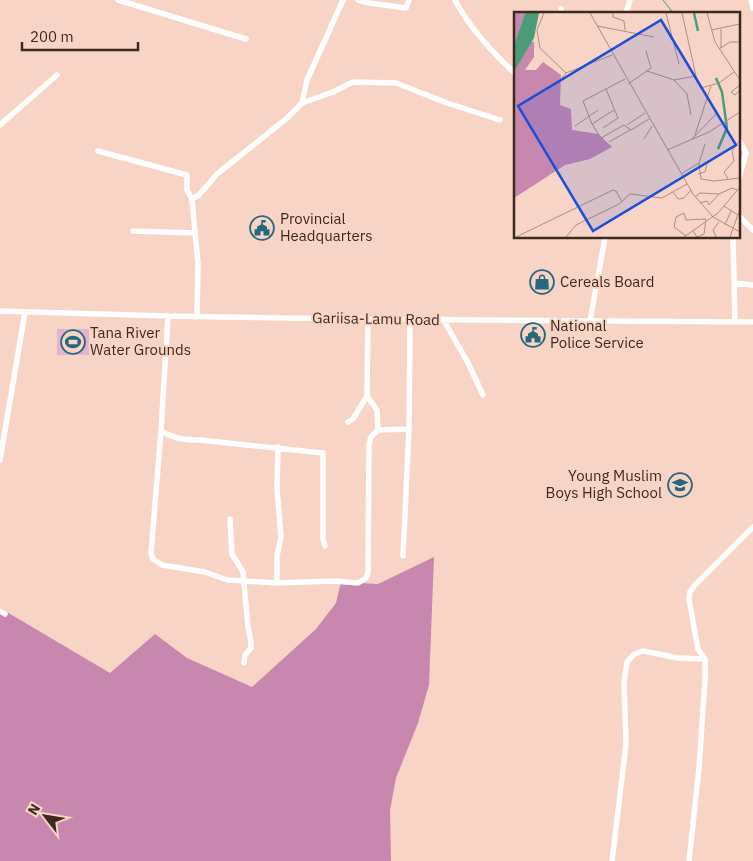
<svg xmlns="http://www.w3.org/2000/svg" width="753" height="861" viewBox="0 0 753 861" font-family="'IBM Plex Sans',sans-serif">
<rect width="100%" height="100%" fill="#f8d4c6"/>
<path fill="#e3b4d0" d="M57,329H89V355H57Z"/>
<path fill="#c887af" d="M434,557L429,685L418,723L396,778L390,810L391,861H0V608L110,673L155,634L187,658L252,687L316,629L336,603L341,582L378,584Z"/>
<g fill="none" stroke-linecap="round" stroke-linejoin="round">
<path stroke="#4d9b78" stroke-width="1" d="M663,0L674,14"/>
<path stroke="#fff" stroke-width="5.5" d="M118,0L246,39
M358,0L369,3L406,8L409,0
M455,0C466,23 496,57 516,74
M751,0L753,8
M560,14L561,9
M626,14L630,0
M302,103L333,92L353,82L396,83L447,103L500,120
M0,125L57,75
M739,140L746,153L739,178
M98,151L187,175V190L192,199L198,264L197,316
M192,199L199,195L217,174L286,119L302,103L307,80L343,0
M739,216L753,230
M133,231L195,233
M733,238L735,321
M734,283L753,285
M0,311L168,316L352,319L753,322
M168,316L161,431L151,553L153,559L162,565L205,572L227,580L277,583L334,581L358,583L366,578L368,572L369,444L371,437L378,430L409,429L410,318
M368,318L367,390V396L377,410L378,430
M443,319L467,361L483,395
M590,321L605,238
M348,422L353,419L367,396
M161,431C176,439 183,440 200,440L323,453V538L325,546
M0,460L25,312
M230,519L232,554L243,572L248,627L251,642V648L245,655L244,663
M403,556L409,429
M277,583V556L281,537L277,489L278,447
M0,611L5,614
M612,861L626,744L624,683L627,662L634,654L643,651L678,658L705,659
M689,861L699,768L705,679V659L698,649L689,599L690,592L694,586L753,527"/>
</g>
<defs>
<g id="civic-ring" transform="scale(1.25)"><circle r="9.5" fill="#f8d4c6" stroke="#28687d" stroke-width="1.5"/><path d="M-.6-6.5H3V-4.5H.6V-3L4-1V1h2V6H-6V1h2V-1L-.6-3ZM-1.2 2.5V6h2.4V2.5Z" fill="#28687d"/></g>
<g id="shop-ring" transform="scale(1.25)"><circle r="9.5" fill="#f8d4c6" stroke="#28687d" stroke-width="1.5"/><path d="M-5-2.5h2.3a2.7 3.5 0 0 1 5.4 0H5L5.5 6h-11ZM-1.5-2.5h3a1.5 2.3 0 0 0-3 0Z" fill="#28687d"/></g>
<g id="stadium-ring" transform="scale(1.25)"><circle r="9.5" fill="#f8d4c6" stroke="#28687d" stroke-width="1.5"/><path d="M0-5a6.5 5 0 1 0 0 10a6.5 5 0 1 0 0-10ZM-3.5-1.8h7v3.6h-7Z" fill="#28687d"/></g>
<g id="school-ring" transform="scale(1.25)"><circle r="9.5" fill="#f8d4c6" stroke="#28687d" stroke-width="1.5"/><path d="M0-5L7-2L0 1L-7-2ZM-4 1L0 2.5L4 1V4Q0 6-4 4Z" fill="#28687d"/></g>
</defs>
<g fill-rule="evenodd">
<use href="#civic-ring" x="262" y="228"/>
<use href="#shop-ring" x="542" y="282"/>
<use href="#civic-ring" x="533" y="335"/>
<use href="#stadium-ring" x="73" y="342"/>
<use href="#school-ring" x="680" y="485"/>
</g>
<g text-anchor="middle" stroke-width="4" stroke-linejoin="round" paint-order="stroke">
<g font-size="15" fill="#3f281f" stroke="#f8d4c6" text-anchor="start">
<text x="280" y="224">Provincial<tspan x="280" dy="17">Headquarters</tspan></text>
<text x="560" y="287">Cereals Board</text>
<text x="550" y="331">National<tspan x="550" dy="17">Police Service</tspan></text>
<text x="90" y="338">Tana River<tspan x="90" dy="17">Water Grounds</tspan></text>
<text x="662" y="481" text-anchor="end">Young Muslim<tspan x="662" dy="17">Boys High School</tspan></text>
</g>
<g font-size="15" fill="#3f281f" stroke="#f8d4c6">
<text transform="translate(376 319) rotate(1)" y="5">Gariisa-Lamu Road</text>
</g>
</g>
<g transform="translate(514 12)">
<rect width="226" height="226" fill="#f8d4c6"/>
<path d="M0,1H11L0,33ZM17,30H20V45L11,58H22L29,50L47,63L46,93L57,97L58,118L84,122L98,135L76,147L51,153L0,186V60Z" fill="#c887af"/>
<path d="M11,1H25L20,26L0,60V33Z" fill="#4d9b78"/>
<path fill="none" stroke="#4d9b78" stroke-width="2.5" d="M180,1L184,19M202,66L208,80L213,116L204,137"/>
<path fill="none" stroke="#ae8f83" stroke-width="1" d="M30,1L23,18L26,36L52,61M76,1L179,182L199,205L226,220M99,1V5L110,9L111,18M152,1L165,52M193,1L201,30L226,68M83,14L140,25M197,18L226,12M207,36V17M205,37L216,30H226M133,59L160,68L182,64L168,1M182,64L187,76L205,71L220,60M111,67L69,89L78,112L87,126L110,113L117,118L135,107M160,68L173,82L177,103M45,70L52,61L98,43M114,72L137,56L132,39M225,79L221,83L217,80L226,73M78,112L100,98M113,113L131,101M61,114L84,98M89,116L104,106L92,77M181,123L197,74M130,127L138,114M178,127L202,102M95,130L116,118M153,138L195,120L226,100M185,151L187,167L200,169L226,166M167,162L185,151L191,132M184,162L191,160L193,152M214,167L210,160L220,149L218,139L226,128M159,180L164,187L170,186L177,178M181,185L186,181L205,182L218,176L223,178M186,191L193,189L195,193L205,182M210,194L224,203M211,213L217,199M172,224L160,215L162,205L170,201L172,208L192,207L190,222L183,225L179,219M2,225L99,178L102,179L108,190M52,225L62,213L105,192L116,182L148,186L173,172M170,225L204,201L226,175M202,225L199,218L205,210M216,225L226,197"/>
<path fill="#1d4ed8" fill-opacity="0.15" stroke="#1d4ed8" stroke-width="2.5" d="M147,8L222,133L79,219L4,94Z"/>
<rect width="226" height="226" fill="none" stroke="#3f281f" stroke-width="2.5"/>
</g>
<g transform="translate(45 816) rotate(301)" stroke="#f8d4c6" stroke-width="4" paint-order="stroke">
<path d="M0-4L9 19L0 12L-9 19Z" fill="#3f281f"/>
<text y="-8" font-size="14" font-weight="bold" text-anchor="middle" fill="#3f281f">N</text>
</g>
<path d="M22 42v8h116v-8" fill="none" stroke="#3f281f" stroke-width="2.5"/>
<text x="30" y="42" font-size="15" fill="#3f281f" stroke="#f8d4c6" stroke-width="4" paint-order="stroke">200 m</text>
</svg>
